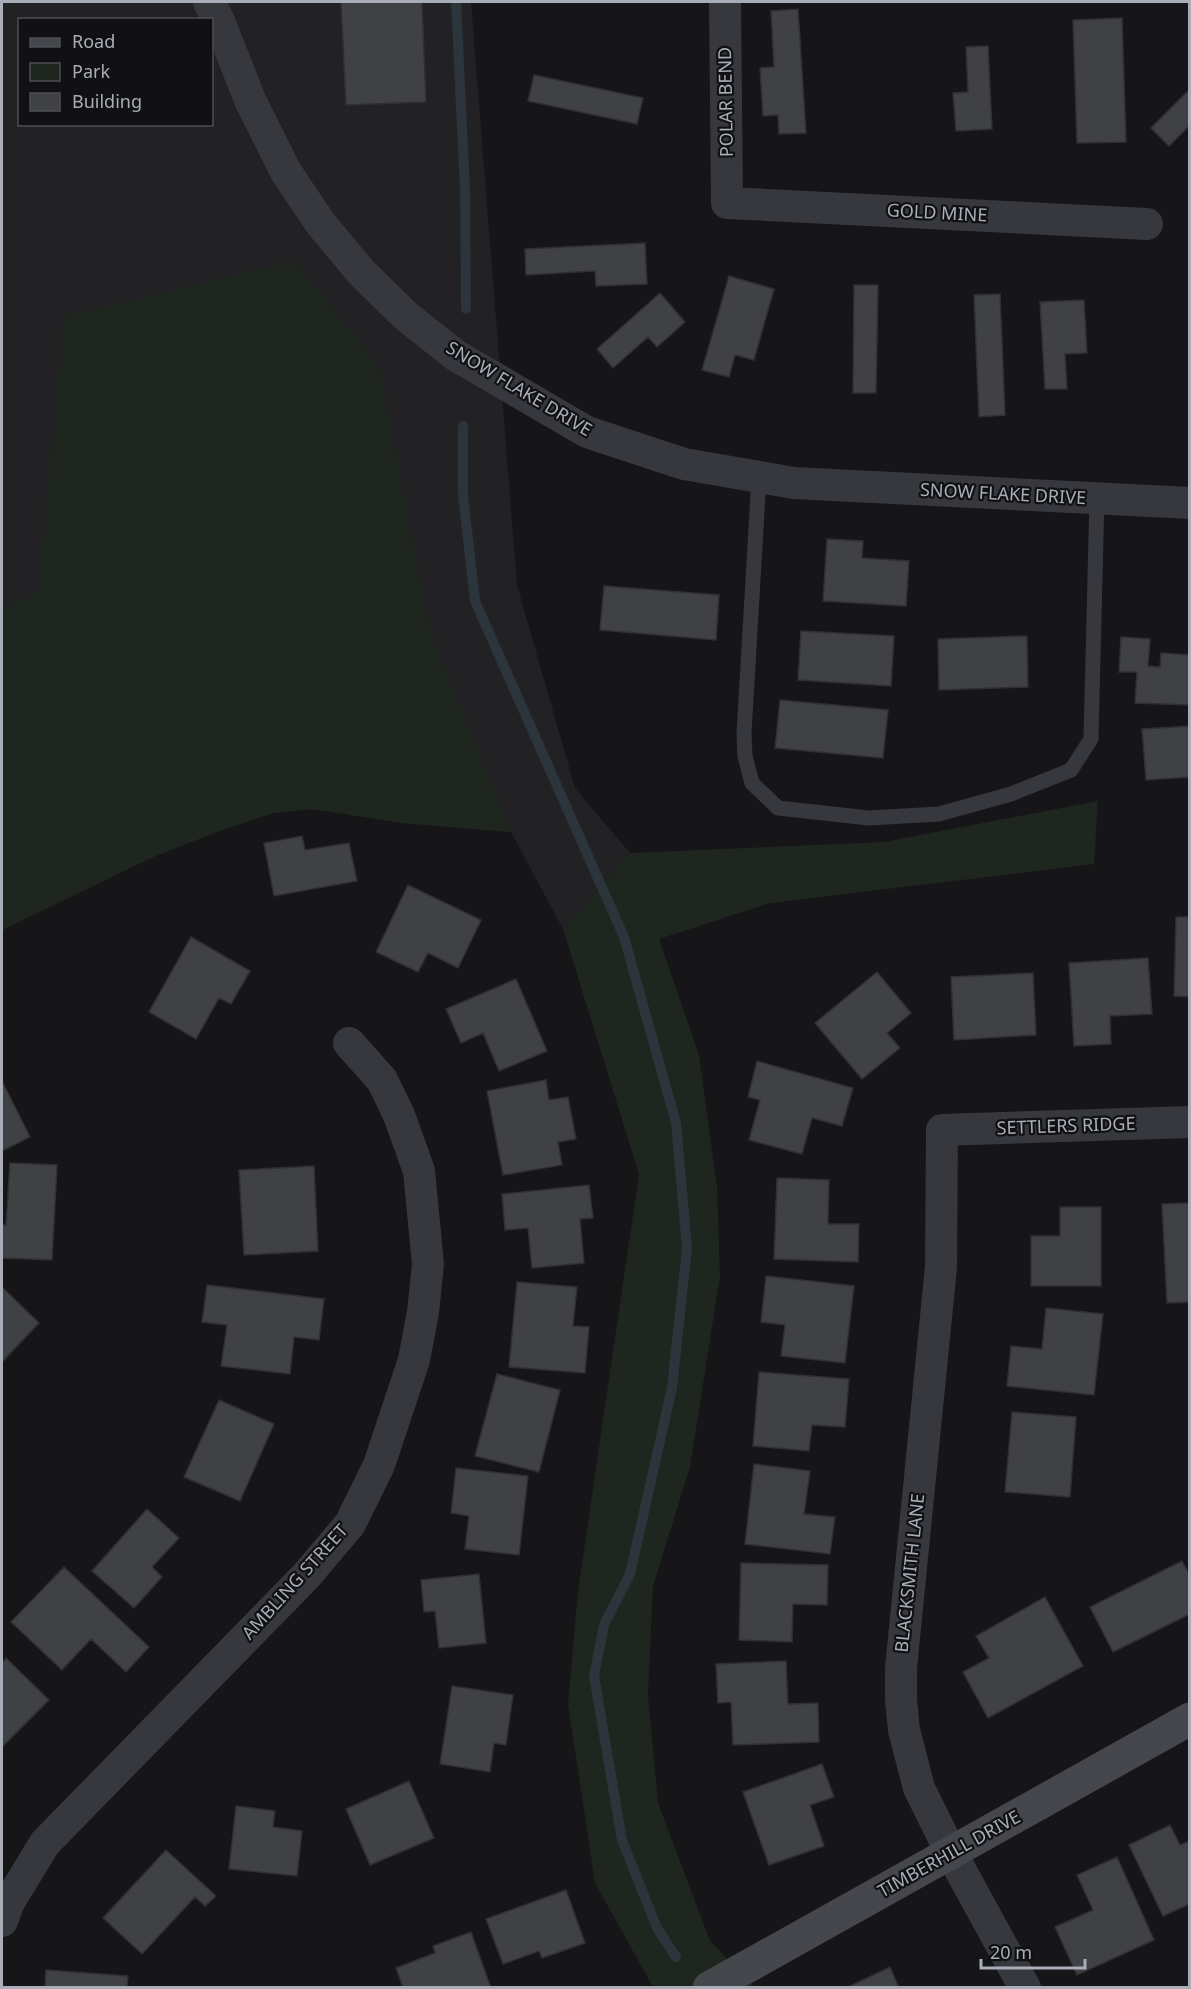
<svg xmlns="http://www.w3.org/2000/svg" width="1191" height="1989" viewBox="0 0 1191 1989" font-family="'Noto Sans',sans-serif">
<rect width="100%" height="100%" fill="#161618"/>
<path fill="#222225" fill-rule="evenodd" d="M2,2H471L517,585L575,788L630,853L563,929L511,832L403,823L312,809L273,813L222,830L153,857L2,930ZM20,20H212V124H20Z"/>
<path fill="#1e261f" d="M295,261L379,366L430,631L511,832L403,823L312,809L273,813L222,830L153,857L2,930V608L38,591L64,316Z
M1098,801L1094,864L770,903L659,939L699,1055L717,1186L720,1276L690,1467L653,1586L648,1695L658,1803L710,1941L755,1987H653L595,1883L568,1704L578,1591L639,1174L563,929L630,853L884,842Z"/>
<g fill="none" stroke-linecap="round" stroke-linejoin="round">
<path stroke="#2c353c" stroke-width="10" d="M456,2L465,190L466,309
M463,426V495L475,601L624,937L676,1123L687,1248L672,1388L630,1574L604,1625L594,1676L622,1840L657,1928L676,1957"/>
</g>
<path fill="#404145" stroke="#303034" stroke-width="1.5" d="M341,2H422L426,102L346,105Z
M798,9L806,133L779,134L778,115L763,116L760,68L774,67L771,11Z
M1122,18L1126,142L1077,143L1073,20Z
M988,46L992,129L956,131L953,93L968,92L966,47Z
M534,75L643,98L637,124L528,101Z
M1190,89V125L1169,146L1151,128Z
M645,243L647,284L596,286L595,271L526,275L525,249Z
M729,276L774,289L754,360L735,355L729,377L702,370Z
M854,285H878L876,393H853Z
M660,293L685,322L657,347L648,337L613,368L597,349Z
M1000,294L1005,415L979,417L974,295Z
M1084,300L1087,353L1065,354L1067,389H1045L1040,302Z
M827,539L863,541L862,558L909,561L906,606L823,601Z
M604,586L719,595L716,640L600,630Z
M801,631L894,636L891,686L798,680Z
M1027,636L1028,687L939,690L938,639Z
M1121,637L1150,639L1148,666L1160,667L1161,653L1190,655V705L1135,703L1137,672H1119Z
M780,700L888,710L883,758L775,748Z
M1190,726V777L1146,780L1142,729Z
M302,836L305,850L349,843L357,881L274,896L264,843Z
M408,885L481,920L458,968L428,953L418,972L376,952Z
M1176,917H1190V997L1174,996Z
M191,937L250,971L231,1004L219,998L196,1039L149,1012Z
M1148,958L1152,1014L1110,1016L1111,1044L1074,1046L1069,963Z
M877,972L911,1013L887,1033L900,1048L862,1079L815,1023Z
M1033,973L1036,1035L954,1040L951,977Z
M516,979L547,1051L499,1071L483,1033L461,1043L446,1009Z
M757,1061L853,1088L842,1126L812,1118L802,1154L749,1140L760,1100L748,1097Z
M546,1080L549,1100L568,1097L576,1139L558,1142L562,1165L503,1175L487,1091Z
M2,1081L30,1137L2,1151Z
M10,1163L57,1165L52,1260L2,1258V1225H6Z
M314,1166L318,1251L244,1255L239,1170Z
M777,1178L829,1180L828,1224H859L858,1262L774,1259Z
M589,1185L593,1218L580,1219L584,1263L532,1268L528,1228L505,1230L502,1194Z
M1190,1203V1302L1167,1303L1162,1204Z
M1060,1207H1101V1286H1031V1236H1060Z
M766,1276L854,1286L845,1363L781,1356L785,1325L761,1322Z
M517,1282L577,1287L573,1326L589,1327L585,1373L509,1367Z
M207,1285L324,1299L319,1340L294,1337L290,1374L221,1366L227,1325L202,1322Z
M2,1287L39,1323L2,1362Z
M1046,1308L1103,1314L1094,1395L1007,1386L1011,1346L1042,1349Z
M759,1372L849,1379L845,1427L812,1425L809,1451L753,1446Z
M497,1374L560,1390L539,1472L475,1456Z
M219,1400L274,1424L240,1501L184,1477Z
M1012,1412L1076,1417L1070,1497L1005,1492Z
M754,1464L810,1471L804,1514L835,1517L830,1554L745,1544Z
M456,1468L528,1476L519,1555L465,1549L469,1516L451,1513Z
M147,1509L179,1538L152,1567L162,1577L134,1608L92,1571Z
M1182,1561L1190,1576V1614L1113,1652L1090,1607Z
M741,1563L828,1565L827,1605L793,1604L792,1642L739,1640Z
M64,1567L149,1647L126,1672L91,1639L62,1670L11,1622Z
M479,1574L486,1643L439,1648L435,1611L424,1612L421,1580Z
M1045,1597L1083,1666L988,1718L963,1672L989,1658L976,1636Z
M6,1658L49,1700L2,1747V1663Z
M786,1661L788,1704L818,1703L819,1742L733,1745L731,1702L718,1703L716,1664Z
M452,1686L513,1695L506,1745L494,1743L490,1772L440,1764Z
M822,1764L834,1797L810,1805L824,1846L769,1865L743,1792Z
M409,1781L434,1838L370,1865L346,1809Z
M236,1806L275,1811L273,1827L302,1831L297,1876L229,1869Z
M1170,1825L1180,1845L1190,1841V1904L1163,1916L1129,1845Z
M166,1850L216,1896L205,1906L195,1897L142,1954L103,1918Z
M1117,1857L1154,1940L1077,1975L1055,1927L1093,1910L1077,1875Z
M566,1890L585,1943L542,1958L539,1951L503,1964L486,1919Z
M471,1932L491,1988H403L396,1968L435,1953L433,1946Z
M890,1967L899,1988H846Z
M46,1970L128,1976L127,1988H45Z"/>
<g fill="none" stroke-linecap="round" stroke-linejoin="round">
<path stroke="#37383d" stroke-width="15" d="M759,477L744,733L745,756L752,783L778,808L869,818L939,814L1011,794L1071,770L1091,739L1097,498"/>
<path stroke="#37383d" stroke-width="32" d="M209,2L219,21L250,100L286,172L321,224L361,272L406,316L455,355L587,432L684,464L794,483L1190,503
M725,2L727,203L1147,224
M2,1921L9,1902L45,1843L306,1576L350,1524L379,1465L414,1360L423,1312L428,1264L419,1171L399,1115L382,1080L349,1043
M1025,1988L951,1853L919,1788L904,1730L901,1700V1668L941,1267L942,1130L1190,1122"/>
<path stroke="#45474d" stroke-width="33" d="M709,1988L1190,1719"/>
</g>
<g text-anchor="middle" stroke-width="4.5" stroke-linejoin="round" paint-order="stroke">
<g font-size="18" fill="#a8adb8" stroke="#111113">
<text transform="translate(726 102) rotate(-91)" y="6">POLAR BEND</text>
<text transform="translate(937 213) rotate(3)" y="6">GOLD MINE</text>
<text transform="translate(519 389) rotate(31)" y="6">SNOW FLAKE DRIVE</text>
<text transform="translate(1003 494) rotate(3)" y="6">SNOW FLAKE DRIVE</text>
<text transform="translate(1066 1126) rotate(-2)" y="6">SETTLERS RIDGE</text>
<text transform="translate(910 1573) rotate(-84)" y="6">BLACKSMITH LANE</text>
<text transform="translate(295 1582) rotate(-48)" y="6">AMBLING STREET</text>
<text transform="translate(949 1854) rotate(-29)" y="6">TIMBERHILL DRIVE</text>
</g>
</g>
<rect width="1191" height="1989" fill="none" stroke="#a8adb8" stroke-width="6"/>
<rect x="18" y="18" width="195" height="108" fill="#111113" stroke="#4d4f55" stroke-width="1.5"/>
<rect x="30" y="38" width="30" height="9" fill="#45474d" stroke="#4d4f55" stroke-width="1.5"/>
<text x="72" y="48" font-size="18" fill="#a8adb8">Road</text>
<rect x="30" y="63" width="30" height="18" fill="#1e261f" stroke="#4d4f55" stroke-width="1.5"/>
<text x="72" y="78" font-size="18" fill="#a8adb8">Park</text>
<rect x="30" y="93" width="30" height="18" fill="#404145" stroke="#4d4f55" stroke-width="1.5"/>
<text x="72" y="108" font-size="18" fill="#a8adb8">Building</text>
<path d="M981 1959v9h104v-9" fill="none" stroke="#a8adb8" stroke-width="3"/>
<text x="990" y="1959" font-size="18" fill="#a8adb8" stroke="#111113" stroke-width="4.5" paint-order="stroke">20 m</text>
</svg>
